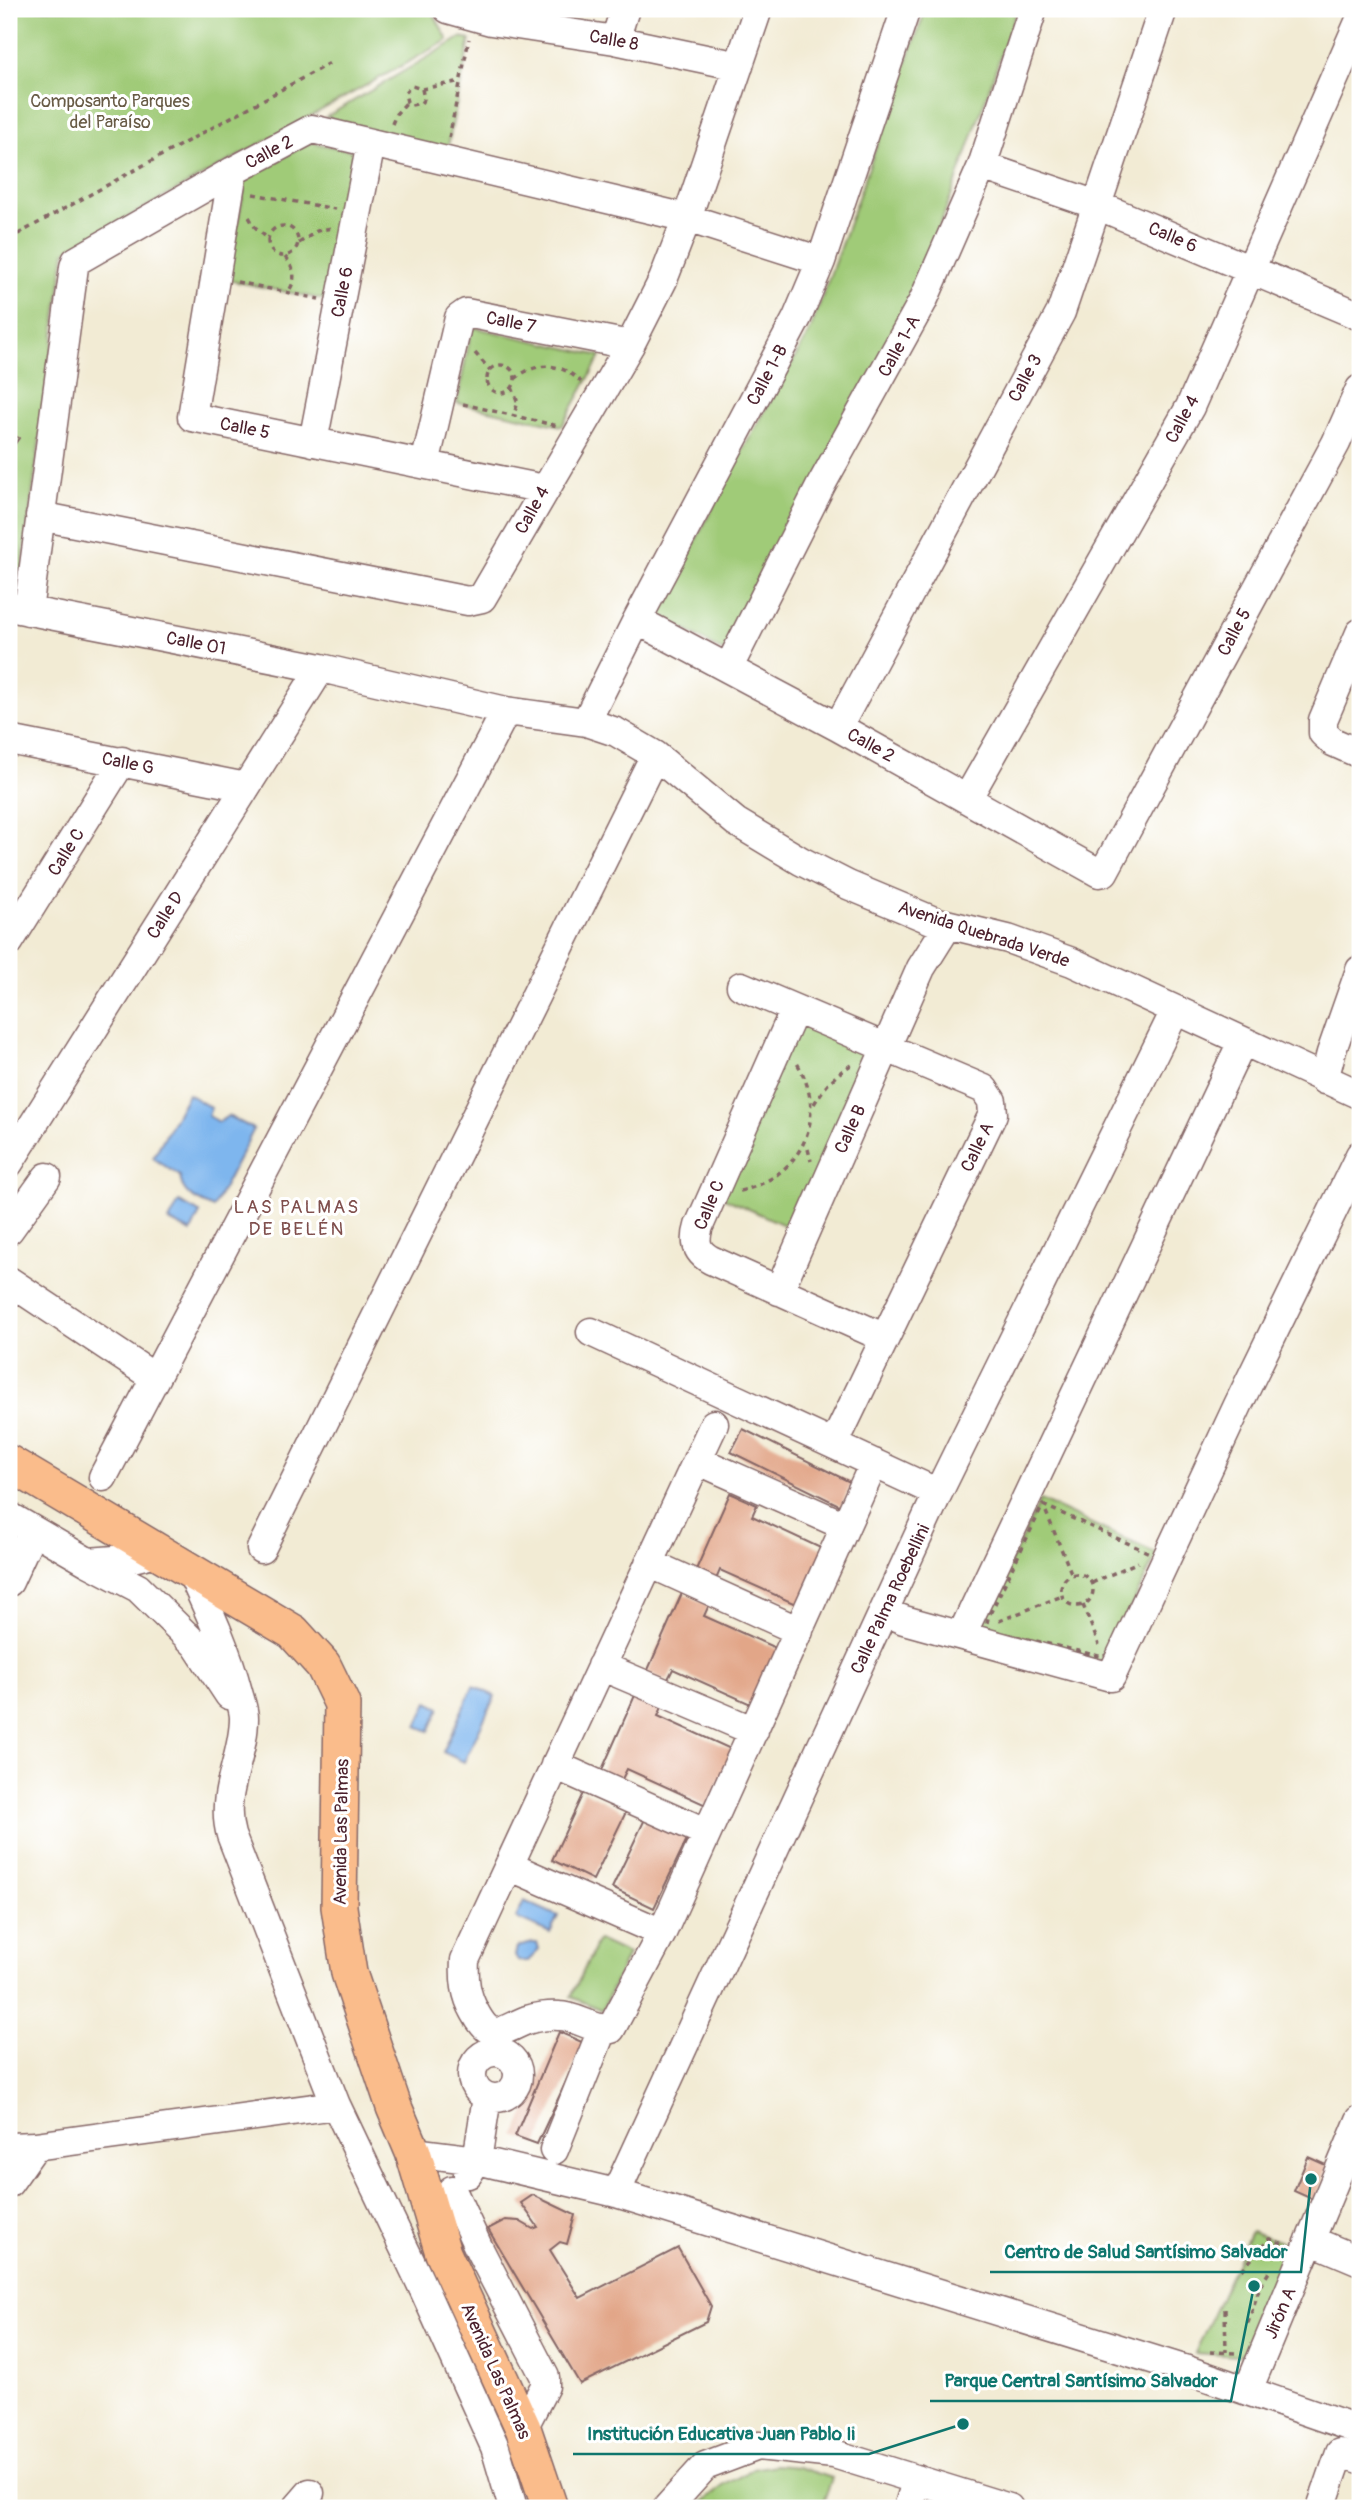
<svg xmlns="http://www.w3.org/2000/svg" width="1369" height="2517" viewBox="0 0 1369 2517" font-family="Pangolin,sans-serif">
<rect width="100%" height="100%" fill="#fff"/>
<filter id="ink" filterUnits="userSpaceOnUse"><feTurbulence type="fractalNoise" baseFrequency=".0143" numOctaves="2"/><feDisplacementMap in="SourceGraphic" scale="14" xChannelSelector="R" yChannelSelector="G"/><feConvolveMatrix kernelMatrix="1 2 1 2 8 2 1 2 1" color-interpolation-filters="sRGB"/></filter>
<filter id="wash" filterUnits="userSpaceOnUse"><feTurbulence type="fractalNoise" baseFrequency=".00686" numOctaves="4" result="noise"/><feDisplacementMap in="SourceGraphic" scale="28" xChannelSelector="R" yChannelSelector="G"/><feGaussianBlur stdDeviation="1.57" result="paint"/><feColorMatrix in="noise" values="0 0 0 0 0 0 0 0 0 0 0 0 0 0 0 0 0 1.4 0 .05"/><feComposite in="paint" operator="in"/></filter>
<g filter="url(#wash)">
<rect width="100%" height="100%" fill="#f2ebd4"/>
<path fill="#a0cb78" stroke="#757552" stroke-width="2" d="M9,9H431L448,40L65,252L20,585L9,582Z
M926,9H1017L957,180L908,309L724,652L658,614L740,455L810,331Z
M462,37L470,40L447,151L326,117Z
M309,142L354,151L326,300L227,280L246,180Z
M472,327L601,356L562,426L457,403Z
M798,1020L873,1053L795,1230L720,1196Z
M1040,1500L1157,1554L1105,1660L1100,1661L984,1629L982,1622Z
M598,1940L628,1954L602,2010L571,1997Z
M1251,2231L1298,2248L1251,2350L1240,2356L1195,2353Z
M775,2465L798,2467L832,2478L821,2508H695L723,2486L753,2469Z"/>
<path fill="#7eb6ee" stroke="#646a8c" stroke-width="2" d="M188,1094L211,1108L208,1116L219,1122L228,1116L254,1129L213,1208C197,1200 182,1196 180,1176L153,1158Z
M179,1202L200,1213L191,1232L169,1221Z
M473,1686L495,1696L464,1762L443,1752Z
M428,1702L440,1708L429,1731L417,1726Z
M524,1901L558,1916L550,1933L516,1918Z
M533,1943H537L539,1950L528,1961H518L515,1956L517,1947Z"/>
<g id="blocks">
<path fill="#e2a688" d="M9,433L19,438L9,452Z
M743,1429L852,1483L841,1506L731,1452Z
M730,1493L757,1505L752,1516L827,1551L802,1607L720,1570L715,1582L695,1572Z
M682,1593L709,1605L704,1616L780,1650L755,1706L673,1669L667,1681L647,1672Z
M636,1693L663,1705L658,1716L733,1750L708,1806L627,1769L621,1781L601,1772Z
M584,1791L626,1812L593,1880L552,1860Z
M645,1819L687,1839L654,1908L612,1888Z
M559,2032L584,2043L537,2144L515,2136Z
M1308,2157L1328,2166L1314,2200L1294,2191Z
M533,2195L575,2215L567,2244L560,2242L550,2250L580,2298L678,2248L711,2306L706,2322L580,2384L488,2229L505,2220L519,2221L533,2229L538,2227L521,2203Z"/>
</g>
</g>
<g filter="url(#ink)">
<use href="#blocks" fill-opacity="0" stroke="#856666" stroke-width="2"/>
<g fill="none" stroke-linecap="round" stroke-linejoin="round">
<g stroke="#856666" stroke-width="31">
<path id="minor" d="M448,9L491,21L615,40L739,66
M615,40L625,9
M982,166L1097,205L1360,316
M233,171L192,417L544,489
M313,442L371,143
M425,464L459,318L466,313L630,345
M40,516L468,601L482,598L630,345L663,280L687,218L758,9
M9,607L321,668L506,711L586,722L616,732L655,755L736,822L801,861L848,885L934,921L1008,939L1072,962L1360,1095
M28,611L74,267L76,261L233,171L312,129L687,218L821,261
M637,620L838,727L1099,873L1104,872L1336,443L1360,389
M1360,633L1323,720V733L1333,742L1360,754
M729,667L821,485L923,301L982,166L1033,9
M586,722L637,620L797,318L821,261L906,9
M838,727L1061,312L1163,9
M9,740L246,787
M967,799L1190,407L1360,20
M9,942L122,761
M741,986L984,1089L992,1101L993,1114L834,1444
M795,1009L699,1226C694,1242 696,1252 711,1260L885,1338
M1324,1080L1331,1053L1360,970
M9,1163L321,668
M9,1230L47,1177
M9,1281L155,1378
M779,1291L921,968L948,925
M591,1332L938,1493
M714,1424L465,1960C464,1979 465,1994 475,2012C492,2044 501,2030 527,2020C536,2017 550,2015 559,2016C577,2016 594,2031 611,2029L662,1933L874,1463
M697,1460L845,1526
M103,1477L506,711
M9,1516L88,1562L138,1588L196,1645L229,1695
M261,1549L655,755
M88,1562L129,1559L157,1552
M649,1563L799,1631
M191,1572C209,1611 227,1650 238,1692C240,1700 244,1710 244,1718C244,1759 219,1794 231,1835L336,2105L424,2290L495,2447L513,2508
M9,1582L33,1530
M884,1612L904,1620L1111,1677L1239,1403L1360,1155
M962,1634L1242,1042
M601,1666L754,1731
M555,1765L707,1833
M509,1866L662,1933
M472 2075a23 23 0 1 1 46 0a23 23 0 1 1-46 0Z
M9,2147L35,2146L336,2105
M554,2150L602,2030
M413,2152L477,2160L616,2193L1184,2369L1360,2430
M468,2174L477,2160L487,2097
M9,2183L35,2146
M452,2190L479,2249L545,2377V2386L523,2428
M616,2193L938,1493L1175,1011
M1310,2240L1360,2261
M1248,2390L1360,2120
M297,2508L310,2493
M667,2508L705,2466L758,2446L834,2454L1009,2508
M908,2508L917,2479
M1321,2508L1340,2453L1360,2459"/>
</g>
<g stroke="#856666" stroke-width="38">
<path id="major" d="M9,1463L293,1632L323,1665L342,1704L339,1907L349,1973L394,2107L413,2152L443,2253L523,2428L550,2508"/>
</g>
<path stroke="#856666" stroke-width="3.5" stroke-dasharray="5 5" stroke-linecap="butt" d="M422,89L424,99L421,103L411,105L407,102L405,93L412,86L422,89L461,81
M392,124L396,114L407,102
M449,138L469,39
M253,194L335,209
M249,217L255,227L268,239
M268 241a15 15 0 1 1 30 0a15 15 0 1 1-30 0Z
M9,239L330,63
M299,243L317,231L331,228
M285,257C295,268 297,280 288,292
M237,282L319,299
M475,353L490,370
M487 379a14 14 0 1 1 28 0a14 14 0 1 1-28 0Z
M515,379C536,361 561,362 581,382
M512,387L518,403L513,416
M463,404L558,426
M814,1104C825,1086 835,1074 853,1064
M808,1149L811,1161
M740,1191C801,1177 830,1118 797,1063
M1043,1505L1154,1555L1108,1653L1103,1657L990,1630L987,1623L988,1618Z
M1046,1512L1072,1575
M1061 1590a16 16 0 1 1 32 0a16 16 0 1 1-32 0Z
M1092,1583L1138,1562
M1083,1605L1099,1645
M999,1621L1062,1596
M1242,2270L1269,2239L1284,2244
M1225,2309L1226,2352
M1248,2323L1260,2286L1271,2269
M1210,2352L1237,2353"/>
<use href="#minor" stroke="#fff" stroke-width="28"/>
<use href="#major" stroke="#fabc8b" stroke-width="35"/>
</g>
</g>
<g text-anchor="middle" stroke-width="6" stroke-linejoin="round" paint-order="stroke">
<g font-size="18" fill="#4a1f2b" stroke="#fff">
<text transform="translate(614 40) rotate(10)" y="6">Calle 8</text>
<text transform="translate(269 152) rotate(-28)" y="6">Calle 2</text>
<text transform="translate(1173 237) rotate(23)" y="6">Calle 6</text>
<text transform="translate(342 292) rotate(-79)" y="6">Calle 6</text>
<text transform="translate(511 322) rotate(11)" y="6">Calle 7</text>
<text transform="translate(899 346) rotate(-61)" y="6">Calle 1-A</text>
<text transform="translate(767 375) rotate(-62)" y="6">Calle 1-B</text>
<text transform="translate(1025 378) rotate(-62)" y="6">Calle 3</text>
<text transform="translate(1182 419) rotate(-62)" y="6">Calle 4</text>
<text transform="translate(245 428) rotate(11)" y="6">Calle 5</text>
<text transform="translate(532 510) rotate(-61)" y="6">Calle 4</text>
<text transform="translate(1234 632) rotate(-62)" y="6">Calle 5</text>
<text transform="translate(196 643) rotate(11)" y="6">Calle 01</text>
<text transform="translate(871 745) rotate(29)" y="6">Calle 2</text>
<text transform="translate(128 763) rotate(11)" y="6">Calle G</text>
<text transform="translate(66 852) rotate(-58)" y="6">Calle C</text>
<text transform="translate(165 915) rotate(-58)" y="6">Calle D</text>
<text transform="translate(984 934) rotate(18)" y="6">Avenida Quebrada Verde</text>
<text transform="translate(850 1129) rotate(-66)" y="6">Calle B</text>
<text transform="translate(977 1147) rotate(-64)" y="6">Calle A</text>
<text transform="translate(709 1205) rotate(-68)" y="6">Calle C</text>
<text transform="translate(890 1599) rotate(-65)" y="6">Calle Palma Roebellini</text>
<text transform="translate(341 1832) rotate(-89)" y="6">Avenida Las Palmas</text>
<text transform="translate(1280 2313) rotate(-67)" y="6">Jirón A</text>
<text transform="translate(496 2371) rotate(66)" y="6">Avenida Las Palmas</text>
</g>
<g font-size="18" fill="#685b46" stroke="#fff">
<text x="110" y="107">Composanto Parques<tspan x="110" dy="21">del Paraíso</tspan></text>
</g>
<g font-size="19" letter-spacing="2" fill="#7f4e4c" stroke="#fff">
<text x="297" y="1213">LAS PALMAS<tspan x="297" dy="22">DE BELÉN</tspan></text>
</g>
</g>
<path fill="none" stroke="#0f766e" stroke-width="2.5" d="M1311 2179L1301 2272H990M1254 2286L1231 2401H930M963 2424L869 2454H573"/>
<g fill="#0f766e" stroke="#fff" stroke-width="2.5">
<circle cx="1311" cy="2179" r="7"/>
<circle cx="1254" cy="2286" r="7"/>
<circle cx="963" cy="2424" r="7"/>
</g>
<g font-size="19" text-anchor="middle" font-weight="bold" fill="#0f766e" stroke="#fff" stroke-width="6" stroke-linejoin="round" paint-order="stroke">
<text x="1146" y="2258">Centro de Salud Santísimo Salvador</text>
<text x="1081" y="2387">Parque Central Santísimo Salvador</text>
<text x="721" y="2440">Institución Educativa Juan Pablo Ii</text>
</g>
<rect width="1369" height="2517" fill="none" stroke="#fff" stroke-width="35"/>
</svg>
